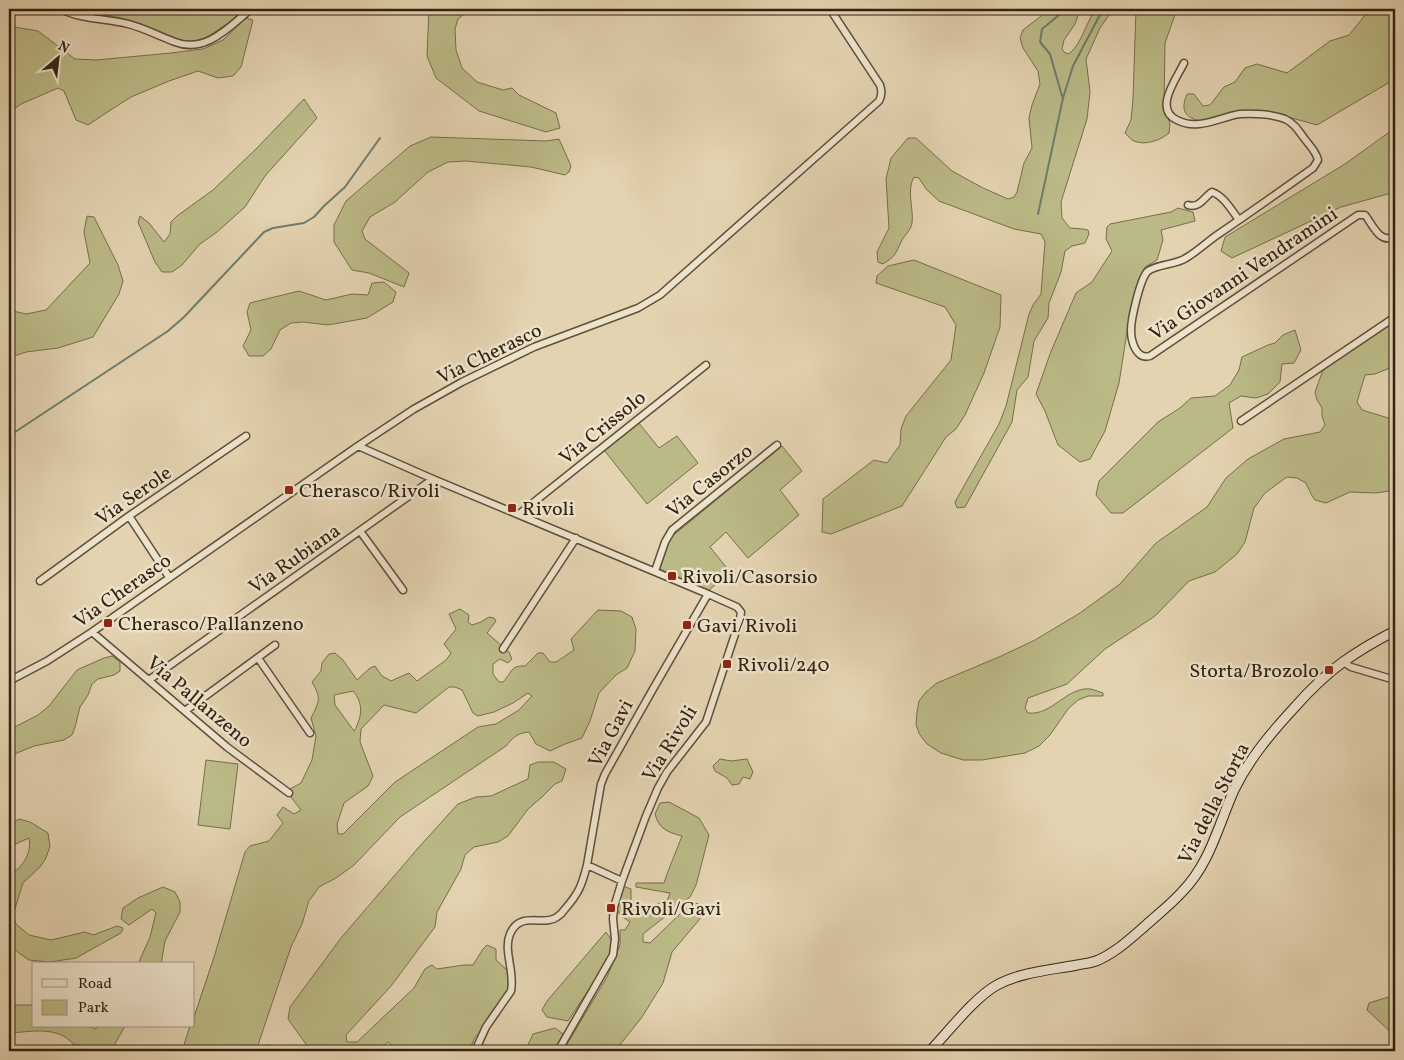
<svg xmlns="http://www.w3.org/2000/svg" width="1404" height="1060" viewBox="0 0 1404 1060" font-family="Vollkorn,serif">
<rect width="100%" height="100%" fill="#e4d3b1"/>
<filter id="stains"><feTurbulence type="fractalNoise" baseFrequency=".004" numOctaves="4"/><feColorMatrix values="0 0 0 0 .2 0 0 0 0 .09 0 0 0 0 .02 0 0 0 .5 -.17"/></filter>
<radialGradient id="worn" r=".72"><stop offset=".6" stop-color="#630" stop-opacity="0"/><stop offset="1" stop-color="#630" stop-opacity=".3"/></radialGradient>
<path fill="#bbba87" stroke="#766e4c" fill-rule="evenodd" d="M73,9H242C236,18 229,23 219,29C212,34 201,42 191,42C178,42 148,25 133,21C113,15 93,14 73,9Z
M429,9H470L458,19L455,29L456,50L462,68L477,82L503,90L512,88L519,95L556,113L560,128L546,132L479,111L436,78L427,56Z
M1047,9H1080L1075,24L1064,40L1062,49L1064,52L1068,54C1079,49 1088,20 1095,9H1113L1100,28L1086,59L1090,92L1087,119L1061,202L1062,218L1070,228L1083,229L1088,230L1089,234L1085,243L1072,246L1065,251L1061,272L1049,303L1048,318L1034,341L1028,377L1017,390L1012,422L965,507L957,508L955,502L999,424L1006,406L1029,314L1033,305L1041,294L1045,242L1041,234L1014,229L939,201L926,189L919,178L914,177C906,190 914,209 912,223C911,230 905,235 902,240C895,254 897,255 883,264L878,262L877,252L889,228L886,179L891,158L908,138H916L952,171L983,188L1008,199L1014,197L1017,192L1024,163L1032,148L1029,118L1032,105L1040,84L1038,71L1023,48L1020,38L1023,30L1045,13Z
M1136,9H1177L1165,43L1164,105L1170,124L1169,133C1161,140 1145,146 1134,141C1131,140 1128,136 1125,133L1131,120L1133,99Z
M1370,9H1395V79L1317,125L1270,112L1199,121C1183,116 1181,109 1187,94H1194L1203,106L1210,105L1224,87L1235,82L1245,68L1257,64L1287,73L1330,41L1349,35Z
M246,18L253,20L241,67L233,76L218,78L198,71L169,81L131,97L109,111L88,125L76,120L64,91L58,88L21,104L9,113V30L14,27L38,31L75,59L96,60L171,53L203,49L223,40Z
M304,99L317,118L265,176L245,207L217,232L200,244L182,265L172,272H162L155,262L138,222L140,216L149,223L164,242L170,234L171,222L177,216L213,190L257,148Z
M1395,128V192L1341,207L1232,258L1221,251L1225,237L1345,164Z
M431,137L546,141L559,139L571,166L569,172L565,175L531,167L466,161L448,162L428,172L395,202L370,217L362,231L365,239L409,273L404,287L369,273L352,270L334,242V225L346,201L410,146Z
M1178,208L1193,212L1195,221L1161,230L1163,240L1157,260L1145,267L1137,285L1127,332L1119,383L1105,431L1090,459L1080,462L1058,445L1045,411L1036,394L1050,354L1076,293L1092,282L1112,251L1106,239L1107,227L1110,224L1171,212Z
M87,216L94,217L118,265L123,281L119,294L93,337L58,348L26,352L9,358V310L26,314L46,310L90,263L84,232Z
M914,260L1001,295L1000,327L984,373L965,415L956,429L946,437L902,506L831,534L822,532L823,499L874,460L887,463L900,445L901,429L906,416L951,360L956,325L945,307L876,283L877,276L888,266Z
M384,282L396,292L393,302L367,318L328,325L303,322L291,323L280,330L271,349L263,356H249L243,346L251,330L247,312L250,303L299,291L326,300L352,294L368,295L372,283Z
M1395,321V366L1375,374L1365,375L1357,402L1362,410L1395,420V490L1376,493L1350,492L1326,503L1315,500L1311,494L1306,483L1297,478L1287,477L1265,493L1254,508L1245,542L1237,554L1215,572L1189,581L1155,616L1105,649L1067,684L1028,698L1025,708L1028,713C1052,716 1067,686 1091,689C1095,690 1099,692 1103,693V696H1088L1078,700L1068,709L1050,735L1039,746L1025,753L982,760H963L941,753L927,744L920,735L916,725L917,712L919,701L926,692L937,683L999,657L1035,640L1080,613L1120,584L1156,543L1207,507L1226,478L1248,459L1284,439L1320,432L1325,425L1322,416V408L1317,400L1315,392L1323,370Z
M1295,330L1301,350L1294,363L1282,364L1280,382L1268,394L1256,398L1241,396L1229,403L1233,428L1123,513H1111L1096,495L1099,481L1158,422L1180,408L1191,398L1215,396L1230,385L1239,370L1242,357L1268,345L1275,343L1283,335Z
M638,422L659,448L677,436L698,463L647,504L604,450Z
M782,446L802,471L780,490L799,515L748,558L726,532L710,547L730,572L708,591L660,569L670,538Z
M460,609L469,615L468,622L472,625L481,622L489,617L494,618L496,621L487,633L509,652L512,659L508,663L500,659L493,664V674L499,682H503C512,673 510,665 525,666L538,653H543L550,662H556L574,650L571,639L598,610L621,611L632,617L636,629L635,651L627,668L616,675L599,693L590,721L582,738L565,744L550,751L536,744L529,732C518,733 513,737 506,746L400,817L354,865L336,878L319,887L309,901L302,924L291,947L256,1051H182L190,1026H194V1017L215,954L245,852L250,846L269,841L283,823L277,815L283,807L294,814L301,810L291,797L290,789L301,783L312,760L316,736L311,718C319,702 322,699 312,682L321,671L322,663L329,654L335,653L343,660L357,680L370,668L375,666L382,676L391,681L409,673L417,681L446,660L451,653L444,644L456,629L449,614ZM449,687H455L462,690L473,713L478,716L494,712L513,703L528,693L532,696L519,710L496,724L478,727L395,782L343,834H338L337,824L344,803L368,786L373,776L360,742L361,729L384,705L416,713ZM353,691C364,703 362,718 354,731L335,705L334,695Z
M112,656L120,662V671L114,675L98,679L92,684L88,695L80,707L75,727L72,735L64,740L34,746L17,753L9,760V730L38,715L49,706L77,670L104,658Z
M720,759L731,761L747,759L753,772L750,779L743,777L739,784L732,785L727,778L715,771L713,766Z
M206,760L238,764L230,829L198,825Z
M538,762H554L566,769L562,781L555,784L542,797L528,809L508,836L498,842L474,847L465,855L461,869L437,912L435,927L391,986L346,1035L347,1042H357L414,988L425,969L432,965L437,969L464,965H473L483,949L487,945L496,949V960L507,970L510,987L482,1031L475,1037L469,1051H400L388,1042L377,1051H311L288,1019L290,1007L341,938L419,847L458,804L476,797L491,796L528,779L530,765Z
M669,802L699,818L709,835L696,885L690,897L643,934V942L650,943L682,912L695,903L704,906V914L672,952L663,983L642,1017L615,1051H563L607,977L620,945V930H625L630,922L620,915L617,909L623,886L631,889V902L632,904L651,907L668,899L670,893L636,887V883H664C669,867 676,852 682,836C667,832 659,829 655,814L660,803Z
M19,819L30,822L48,833L50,846L46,858L40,867L23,883L13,915L16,924L29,935L51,940L85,932L93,935L117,926L123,928L121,933L76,958L50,962L29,960L19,953L9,945V876C22,867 32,855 29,838L9,847V826Z
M163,887L175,892L180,902V912L165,941L161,964H138L150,937L156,913L152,909L129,925L121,919L123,908L138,898Z
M606,932L612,941V949L607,962L568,1021L547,1017L542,1010L547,1001Z
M1395,995V1036L1367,1010L1369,1003Z
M10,1003L16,1005H34V1026H90L95,1029L99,1026H125L111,1051H88L81,1045H74C58,1025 31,1032 9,1033V1006Z
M555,1028L563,1034L554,1051H525L533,1034Z"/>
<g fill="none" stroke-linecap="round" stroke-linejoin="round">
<path stroke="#6d7c6e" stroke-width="2" d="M1060,9L1059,15L1042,29L1040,42L1050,54L1062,96
M1038,214L1063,98L1073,66L1103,9
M9,436L168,331L184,317L264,232L273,228L304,223L314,217L324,206L345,187L380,138"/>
<g stroke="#5e4f38" stroke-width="9">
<path id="minor" d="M61,9C82,20 105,18 128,24C144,28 159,36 175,42C206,54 230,26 251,9
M1184,63C1177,78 1153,109 1177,120C1183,123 1192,125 1199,124C1213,123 1226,116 1240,114C1253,113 1272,114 1285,119C1294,123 1298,130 1304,138C1309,145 1316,151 1318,160L1313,168C1282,190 1251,212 1220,233C1208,241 1198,251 1186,258C1176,265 1155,264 1147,272C1140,280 1131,319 1131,330C1131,341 1136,360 1150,356L1358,215H1365C1373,225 1380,245 1395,236
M1188,205C1199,209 1204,197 1212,192C1224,196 1232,211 1239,220
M1241,421L1395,317
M358,446L433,479L708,594L737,607L741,612L740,619L706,722L667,772L658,788L646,816L622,881L614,907L613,919L615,939L613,955L558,1051
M519,514L706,365
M129,516L169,577
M360,531L403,590
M655,571L665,542L672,530L777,445
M40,581L129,516L246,436
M92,632L227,747L289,793
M503,649L576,538
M258,658L310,733
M1343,662L1351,667L1395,680
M149,680L433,479
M9,681L47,661L92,632L358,446L414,409L462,382L534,347L638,308L660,295L879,101C882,96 882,91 880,85L830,9
M185,711L275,645
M622,881L587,865L601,784L605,774L653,689L708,594
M266,1051L267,1049
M475,1051L486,1027L511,991C515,972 503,950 510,934C520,910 544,927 557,917C560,915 563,912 565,909C579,893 582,885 587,865"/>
</g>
<g stroke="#312310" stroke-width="11">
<path id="secondary" d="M930,1051C948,1032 975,997 997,985C1021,972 1051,970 1077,965C1083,964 1090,963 1096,961C1114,954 1130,939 1145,926C1157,915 1170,905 1181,893C1210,864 1218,826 1234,790C1249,759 1271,733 1294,708C1309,691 1325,675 1343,662C1360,650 1377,640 1395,631"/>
</g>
<use href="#minor" stroke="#ede2cc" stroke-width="6"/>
<use href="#secondary" stroke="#ede2cc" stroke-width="9"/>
</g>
<g fill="#8f2418" stroke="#ede2cc" stroke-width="2">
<rect x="284" y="485" width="10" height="10" rx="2.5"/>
<rect x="507" y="503" width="10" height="10" rx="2.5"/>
<rect x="667" y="571" width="10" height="10" rx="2.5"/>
<rect x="103" y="618" width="10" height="10" rx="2.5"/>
<rect x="682" y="620" width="10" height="10" rx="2.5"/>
<rect x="722" y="659" width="10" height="10" rx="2.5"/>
<rect x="1324" y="665" width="10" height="10" rx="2.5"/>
<rect x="606" y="903" width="10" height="10" rx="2.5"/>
</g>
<g text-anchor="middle" stroke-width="5" stroke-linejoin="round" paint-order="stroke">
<g font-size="20" fill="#312310" stroke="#ede2cc">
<text transform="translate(1243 273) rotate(-34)" y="7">Via Giovanni Vendramini</text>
<text transform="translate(489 353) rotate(-26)" y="7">Via Cherasco</text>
<text transform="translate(602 427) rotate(-39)" y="7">Via Crissolo</text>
<text transform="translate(709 480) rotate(-39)" y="7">Via Casorzo</text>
<text transform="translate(133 495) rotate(-35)" y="7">Via Serole</text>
<text transform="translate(294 558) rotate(-35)" y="7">Via Rubiana</text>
<text transform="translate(122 590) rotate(-35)" y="7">Via Cherasco</text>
<text transform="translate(200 701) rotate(40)" y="7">Via Pallanzeno</text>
<text transform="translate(610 733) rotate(-62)" y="7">Via Gavi</text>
<text transform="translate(669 743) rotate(-58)" y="7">Via Rivoli</text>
<text transform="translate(1213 803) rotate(-63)" y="7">Via della Storta</text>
</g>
<g font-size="20" fill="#312310" stroke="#ede2cc" text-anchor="start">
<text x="299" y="497">Cherasco/Rivoli</text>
<text x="522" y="515">Rivoli</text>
<text x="682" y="583">Rivoli/Casorsio</text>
<text x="118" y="630">Cherasco/Pallanzeno</text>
<text x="697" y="632">Gavi/Rivoli</text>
<text x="737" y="671">Rivoli/240</text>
<text x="1319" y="677" text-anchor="end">Storta/Brozolo</text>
<text x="621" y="915">Rivoli/Gavi</text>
</g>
</g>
<rect width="1404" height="1060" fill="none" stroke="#e4d3b1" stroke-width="30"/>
<rect x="10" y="10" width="1384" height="1040" fill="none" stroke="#312310" stroke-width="2.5"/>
<rect x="15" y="15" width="1374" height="1030" fill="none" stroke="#312310"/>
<rect x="32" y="962" width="162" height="65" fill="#ede2cc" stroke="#a29681"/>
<rect x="42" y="979" width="25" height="8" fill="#ede2cc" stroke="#a29681"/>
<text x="78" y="988" font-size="15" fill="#312310">Road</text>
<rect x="42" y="1000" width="25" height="15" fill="#bbba87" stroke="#a29681"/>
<text x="78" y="1012" font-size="15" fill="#312310">Park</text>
<g transform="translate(58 58) rotate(28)" stroke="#ede2cc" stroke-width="4" paint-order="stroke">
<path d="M0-4L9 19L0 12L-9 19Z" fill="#312310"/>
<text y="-8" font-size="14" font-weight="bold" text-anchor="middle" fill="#312310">N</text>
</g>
<rect width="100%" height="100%" filter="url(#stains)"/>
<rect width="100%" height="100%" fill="url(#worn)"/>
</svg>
